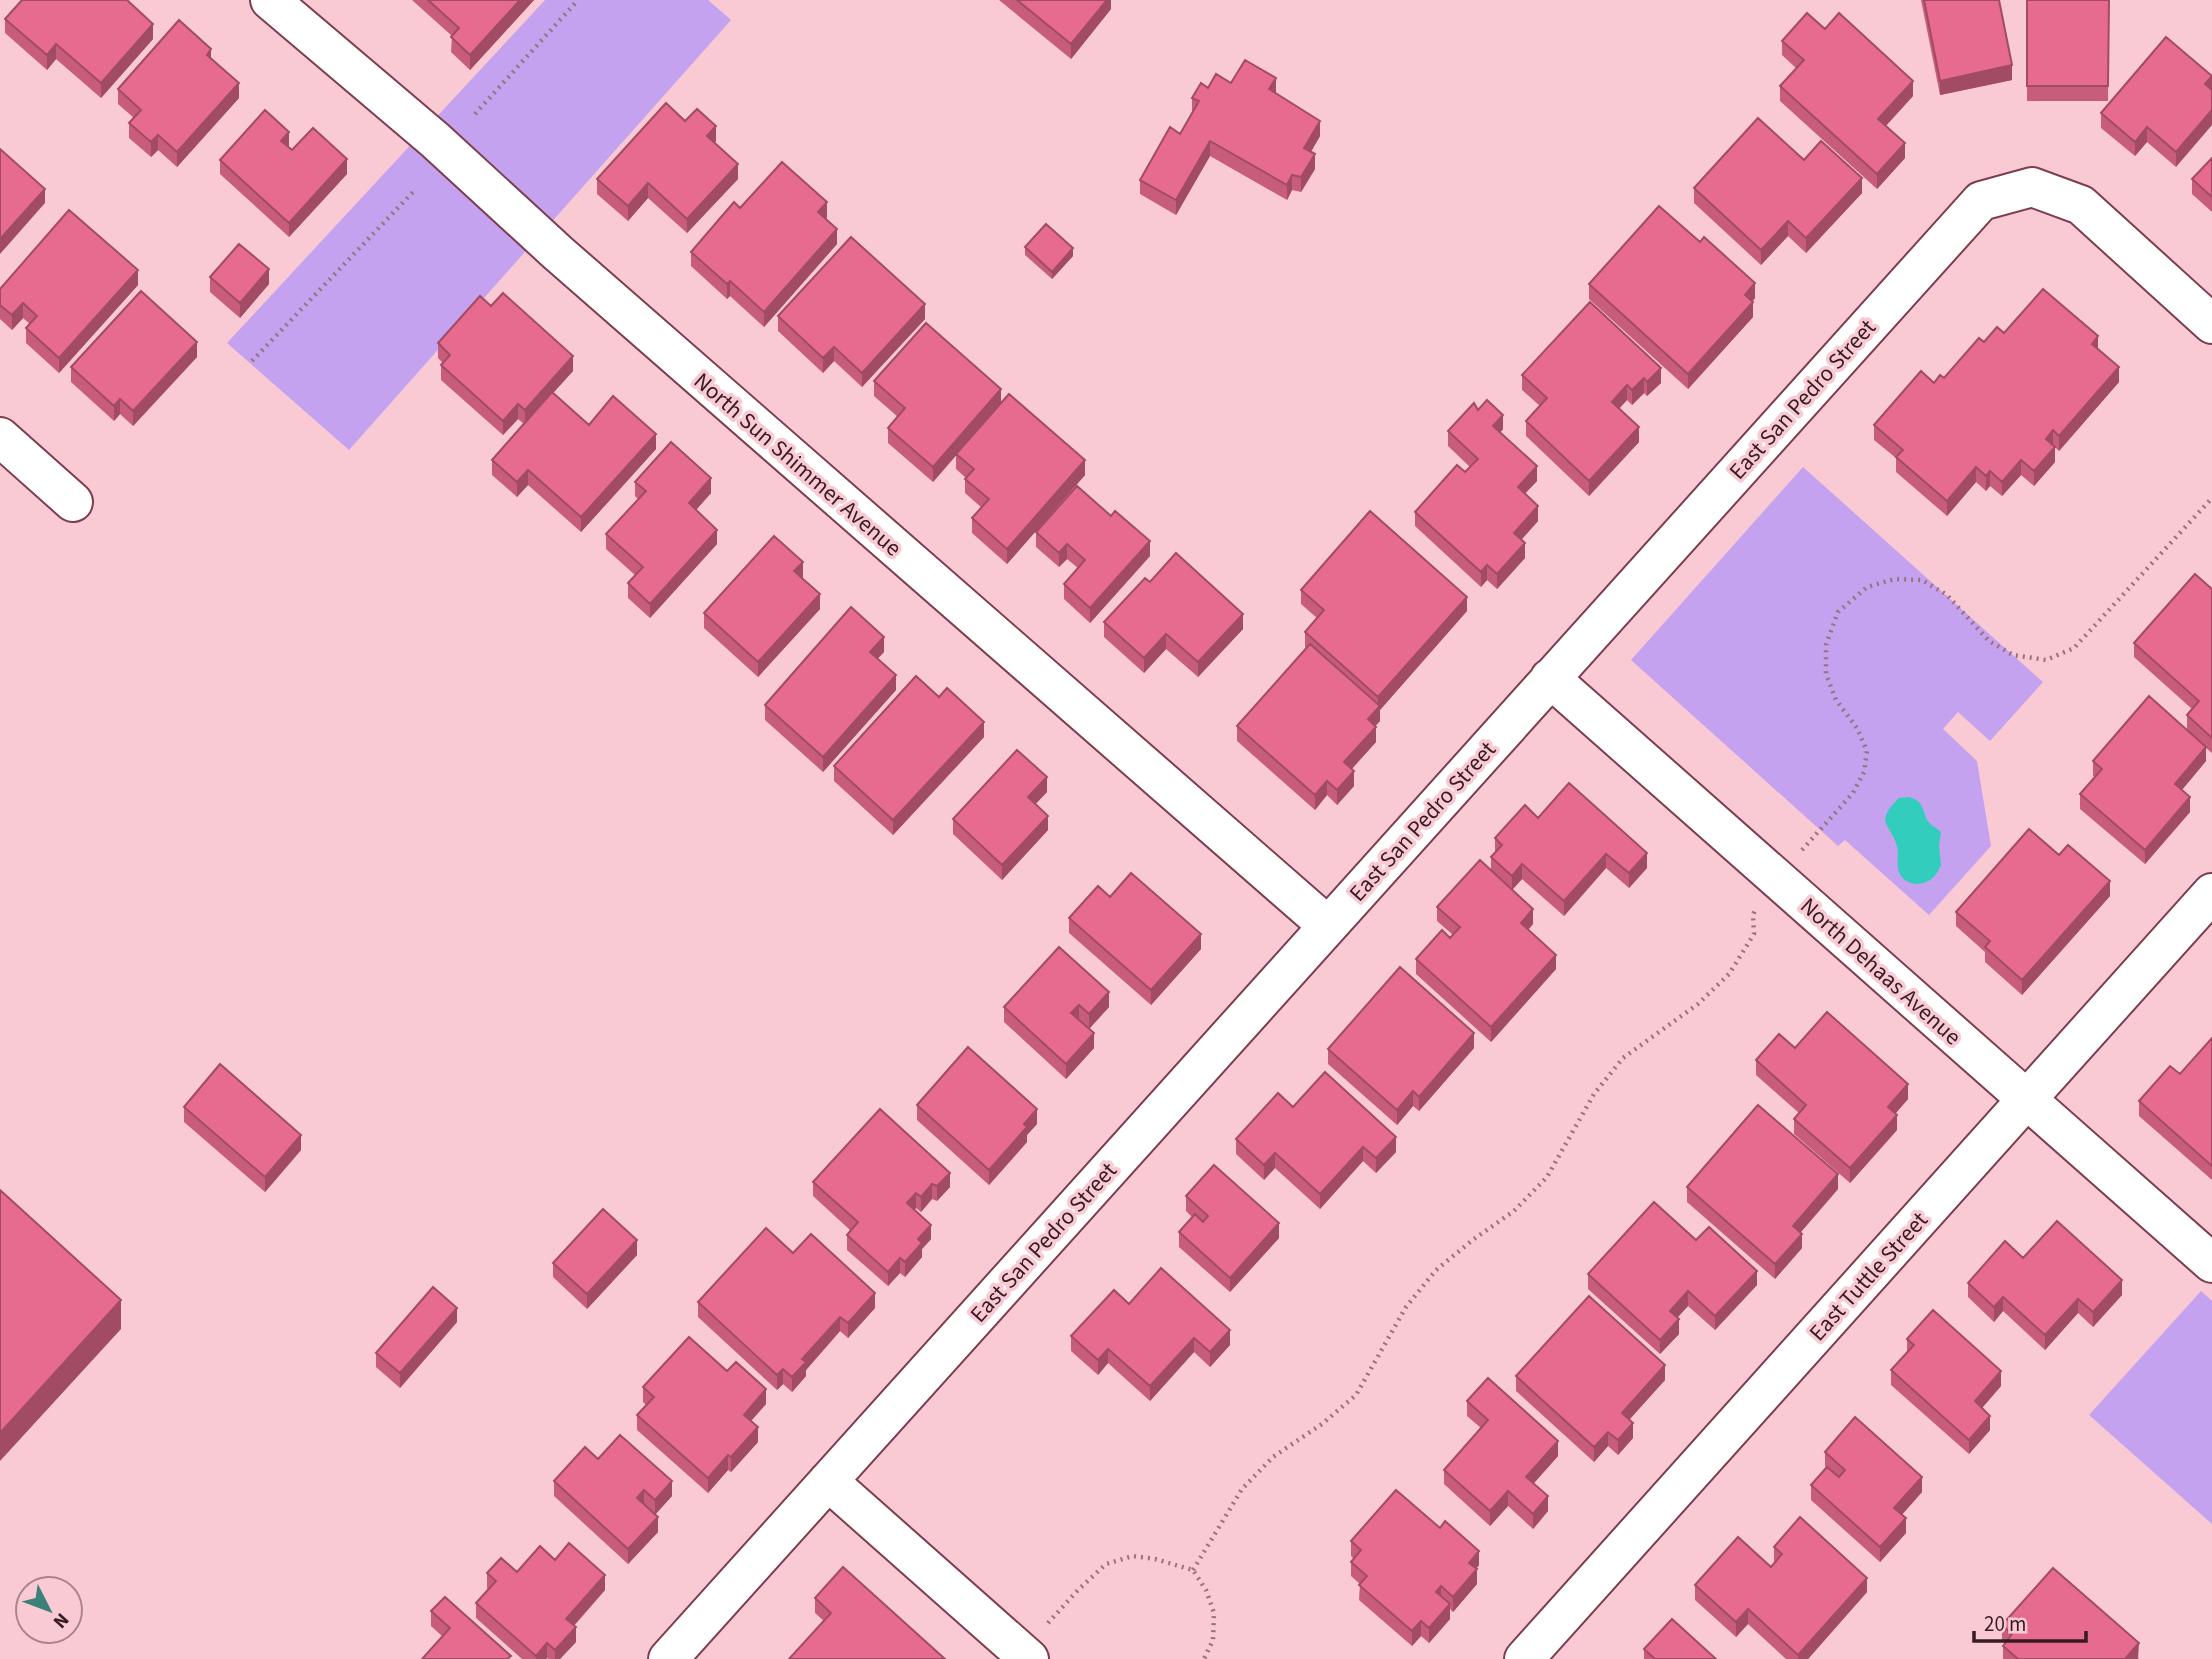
<svg xmlns="http://www.w3.org/2000/svg" width="2212" height="1659" viewBox="0 0 2212 1659" font-family="'Source Sans 3',sans-serif">
<rect width="100%" height="100%" fill="#f9cad4"/>
<path fill="#c4a2ef" d="M545,0H708L731,20L349,450L227,343Z
M1803,467L2043,682L1990,741L1958,712L1943,729L1977,761L1991,846L1929,915L1845,840L1838,846L1631,660Z
M2201,1291L2212,1301V1524L2089,1415Z"/>
<path fill="#32cdbc" d="M1909,797C1923,801 1922,808 1927,820C1930,825 1937,828 1941,832L1939,845L1941,865C1938,871 1935,878 1928,881C1916,888 1900,882 1898,868C1897,861 1899,853 1897,846C1891,823 1873,824 1899,798Z"/>
<g fill="none" stroke-linecap="round" stroke-linejoin="round">
<g stroke="#7d3d4f" stroke-width="42">
<path id="minor" d="M270,0L435,140L558,253L1328,926
M0,437L73,502
M1550,678L2212,1263
M828,1481L1029,1659
M668,1659L1981,201L2032,187L2081,205L2212,324
M1524,1659L2212,893"/>
</g>
<path stroke="#99737c" stroke-width="4.5" stroke-dasharray="2 5" stroke-linecap="butt" d="M475,114L578,0
M252,361L413,192
M1802,850L1853,793L1864,772L1867,751L1857,728L1836,700L1826,674V645L1838,612L1867,587L1895,579L1922,580L1947,595L1989,641L2013,655L2046,660L2074,648L2212,498
M1193,1570L1242,1489L1273,1457L1322,1424L1356,1395L1406,1307L1436,1270L1474,1239L1514,1211L1547,1177L1594,1094L1623,1058L1698,1004L1729,974L1754,934L1753,915L1756,908
M1048,1623L1078,1590L1106,1564L1133,1556L1155,1559L1193,1570L1206,1590L1214,1613L1213,1640L1204,1659"/>
<use href="#minor" stroke="#fff" stroke-width="38"/>
</g>
<path fill="#c75c7b" d="M412,0H534L470,70L451,52L452,36Z
M999,0H1111V9L1071,59Z
M1921,0H1999L2012,80L1940,95Z
M2027,0H2109L2108,101H2027Z
M5,19L153,39L101,98L56,59L47,70L5,33Z
M1825,29L1913,96L1886,126L1905,158L1877,189L1780,101V86L1796,68L1782,55V41Z
M211,59L239,98L177,167L158,150L151,157L129,138V123L134,118L118,104V89Z
M1231,83L1276,93L1320,136L1311,152L1315,169L1301,192L1292,190L1287,200L1210,156L1176,215L1140,194V180L1180,134L1192,113V98L1208,88Z
M2212,90L2176,167L2147,142L2135,156L2101,128V113Z
M685,121L716,141L714,143L738,179L687,233L648,198L628,221L597,194V179Z
M288,147L292,150L347,174L289,237L220,174V160Z
M2212,158V212L2192,194V179Z
M1694,188L1862,193L1806,253L1788,236L1761,265L1694,203Z
M740,208L827,217L826,219L837,244L764,327L730,296L727,299L691,266V252Z
M1025,247L1073,256L1052,279L1025,255Z
M210,277L269,284L240,318L210,292Z
M1589,284L1755,298L1753,301V317L1688,389L1589,299Z
M138,285L59,373L26,343V328L30,324L23,318L12,330L0,319V289Z
M1590,302L1661,383L1647,396L1644,393L1632,405L1627,400L1619,409L1639,442L1589,496L1526,436V421L1540,406L1522,390V375Z
M491,306L573,371L553,393L589,425L656,449L581,532L528,485L517,497L492,475V460L524,424L518,419L503,435L441,380V365L443,363L438,358V343Z
M778,316L925,319L862,387L834,361L823,373L778,331Z
M2004,333L2098,350L2119,382L2059,451L2054,446L2055,462L2034,486L2021,475L2002,496L1990,486L1986,491L1976,482L1947,516L1896,472V458L1874,440V425L1934,383L1944,378L1984,342Z
M197,357L133,426L120,414L114,421L71,382V367Z
M874,381L1001,403L1085,475L1007,564L972,533V518L982,508L965,493V479L966,478L956,469V455L933,482L888,443V428L898,417L874,396Z
M1478,410L1503,429L1500,433L1537,481L1525,493L1538,521L1521,540L1525,558L1497,589L1487,580L1481,587L1415,526V512L1465,472L1470,467L1448,446V431Z
M635,482L711,493L696,510L717,544L650,618L628,598V583L635,575L606,549V534L638,499L635,496Z
M1036,532L1150,556L1090,623L1064,599V584L1078,568L1067,559L1059,567L1036,547Z
M803,577L802,578L820,609L758,677L704,628V613Z
M1150,582L1243,629L1198,677L1166,649L1144,673L1104,637V622Z
M2212,589V753L2206,748V761L2182,790L2190,812L2145,864L2080,809V794L2095,777L2093,776V761L2187,729V715L2192,709L2134,657V643Z
M1301,590L1467,611L1380,710V721L1375,726L1376,742L1352,769L1354,786L1337,805L1327,795L1315,810L1237,741V726L1306,648L1305,647V632L1317,618L1301,604Z
M884,652L877,659L896,690L823,772L765,720V705Z
M939,697L984,737L893,835L834,781V766Z
M1047,792L1035,804L1048,830L1002,880L953,834V819Z
M1538,818L1647,868L1629,888L1606,868L1564,916L1522,879L1512,890L1533,924L1528,930L1556,969L1491,1042L1416,974V959L1450,938L1453,935L1437,921V907L1491,871V857L1495,852V838Z
M2059,855L2110,896L2022,995L1985,962V952L1956,926V912Z
M1110,897L1201,949L1151,1005L1069,933V918Z
M1059,947L1109,1007L1089,1029L1094,1048L1066,1079L1004,1022V1007Z
M2212,1038V1180L2139,1116V1101L2180,1074Z
M1474,1048L1419,1111L1413,1106L1397,1125L1328,1064V1049Z
M1795,1048L1908,1099L1895,1114L1897,1130L1850,1183L1794,1134V1119L1799,1113L1756,1075V1060Z
M917,1105L1037,1124L1027,1135V1142L989,1185L917,1120Z
M184,1107L301,1150L265,1192L184,1122Z
M1293,1107L1396,1152L1376,1173L1363,1161L1320,1209L1275,1168L1264,1180L1236,1154V1139Z
M880,1109L950,1187L937,1201L932,1199L921,1212L916,1208L914,1210L931,1239L922,1249V1257L905,1277L900,1273L888,1286L847,1250V1235L850,1230L813,1196V1182Z
M1687,1187L1838,1189L1801,1232L1802,1248L1775,1279L1687,1202Z
M1186,1196L1279,1238L1230,1292L1179,1247V1232L1192,1217L1186,1211Z
M1696,1240L1757,1285L1715,1330L1688,1306L1677,1317L1679,1334L1660,1354L1588,1289V1274Z
M793,1253L875,1308L848,1338L840,1331L806,1370V1376L792,1392L783,1384L777,1390L698,1317V1302Z
M637,1255L587,1309L553,1277V1263Z
M2023,1258L2122,1295L2093,1327L2078,1313L2045,1350L2003,1311L1994,1322L1968,1297V1283Z
M1129,1304L1230,1345L1210,1367L1194,1352L1150,1401L1108,1363L1098,1375L1071,1351V1336Z
M457,1322L400,1388L376,1367V1353Z
M1907,1339L2001,1386L1982,1408L1990,1430L1969,1454L1891,1385V1370L1907,1353Z
M727,1371L766,1404L751,1421L758,1442L731,1472L728,1470L708,1493L637,1430V1415L646,1405L643,1402V1387Z
M1516,1376L1665,1380L1629,1419L1633,1438L1618,1455L1608,1446L1594,1462L1516,1391Z
M1467,1401L1558,1456L1534,1483L1548,1511L1533,1529L1508,1506L1490,1526L1444,1484V1470L1481,1428L1467,1416Z
M1825,1452L1922,1492L1902,1515L1906,1533L1880,1562L1811,1500V1485L1827,1468L1825,1466Z
M598,1459L672,1496L655,1514L658,1532L628,1564L554,1496V1481Z
M1351,1541L1479,1565L1476,1569L1477,1584L1453,1612L1450,1609V1619L1429,1643L1421,1636L1412,1646L1359,1600L1360,1584L1351,1576V1562L1354,1559L1351,1556Z
M1774,1547L1867,1592L1808,1659H1786L1748,1624L1736,1637L1695,1600V1585L1771,1567L1775,1562L1774,1561Z
M517,1572L605,1590L574,1626L576,1642L560,1659H549L547,1658L546,1659H522L476,1618V1603L488,1590L487,1588V1573Z
M815,1598L945,1659L824,1621L815,1613Z
M431,1611L511,1659L442,1636L431,1626Z
M2002,1625L2139,1658L2138,1659H2003V1646L2005,1643L2002,1640Z
M1644,1649L1716,1659H1644Z"/>
<path fill="#a24b64" d="M520,0H534L470,70V55Z
M1107,0H1111V9L1071,59V44Z
M153,24V39L101,98V83Z
M56,44V59L47,70V55Z
M211,49V64L207,55Z
M2012,65V80L1940,95V81Z
M2212,76V90L2205,84Z
M1276,78V93L1269,104V89Z
M1913,81V96L1878,134V119Z
M239,83V98L177,167V152Z
M2212,110V125L2176,167V152Z
M1320,121V136L1304,163V148Z
M716,126V141L707,151V136Z
M2147,127V142L2135,156V142Z
M289,132V147L281,155V141Z
M158,135V150L151,157V142Z
M1210,141V156L1176,215V200Z
M1905,143V158L1877,189V174Z
M1315,154V169L1301,192V177Z
M347,159V174L289,237V223Z
M738,164V179L687,233V219Z
M1292,175V190L1287,200V185Z
M1862,178V193L1806,253V238Z
M648,183V198L628,221V206Z
M45,189V203L0,254V239Z
M827,202V217L818,227V212Z
M1788,221V236L1761,265V250Z
M837,229V244L764,327V312Z
M1073,248V256L1052,279V272Z
M269,269V284L240,318V303Z
M138,270V285L59,373V358Z
M730,281V296L727,299V284Z
M1755,283V298L1745,309V295Z
M1753,302V317L1688,389V374Z
M23,303V318L12,330V315Z
M925,304V319L862,387V373Z
M2098,336V351L2092,344Z
M197,342V357L133,426V411Z
M834,347V361L823,373V358Z
M573,356V371L525,424V410Z
M2119,367V382L2059,451V436Z
M1661,368V383L1647,396V382Z
M1644,378V393L1632,405V390Z
M1627,385V400L1612,416V402Z
M1001,389V404L933,482V467Z
M120,399V414L114,421V406Z
M518,404V419L503,435V421Z
M1503,415V429L1493,441V426Z
M1639,427V442L1589,496V481Z
M2053,430V445L2046,439Z
M656,434V449L581,532V517Z
M2055,447V462L2034,486V471Z
M1085,460V475L1007,564V549Z
M2021,460V475L2002,496V482Z
M1537,466V481L1518,501V487Z
M1976,467V482L1947,516V501Z
M528,470V485L517,497V482Z
M1990,471V486L1986,491V476Z
M711,478V493L689,518V503Z
M1538,506V521L1514,548V533Z
M717,530V544L650,618V604Z
M1150,541V556L1090,623V608Z
M1525,543V558L1497,589V574Z
M1067,544V559L1059,567V553Z
M803,562V577L794,586V571Z
M1487,565V580L1481,587V572Z
M820,594V609L758,677V662Z
M1467,597V611L1380,710V721L1368,734V719L1378,709V697Z
M1243,614V629L1198,677V662Z
M1166,634V649L1144,673V658Z
M884,637V652L870,667V652Z
M896,675V690L823,772V757Z
M984,722V737L893,835V820Z
M1376,727V742L1344,777V762Z
M2206,747V761L2175,798V784Z
M1354,771V786L1337,805V790Z
M1047,777V792L1028,812V797Z
M1327,781V795L1315,810V795Z
M2190,797V812L2145,864V850Z
M1048,816V830L1002,880V865Z
M1647,853V868L1629,888V873Z
M1606,854V868L1564,916V901Z
M1522,864V879L1512,890V876Z
M2110,881V896L2022,995V980Z
M1533,909V924L1521,938V923Z
M1201,934V949L1151,1005V990Z
M1556,955V969L1491,1042V1027Z
M1109,992V1007L1089,1029V1014Z
M1079,1005V1020L1071,1013Z
M1094,1033V1048L1066,1079V1064Z
M1474,1033V1048L1419,1111V1097Z
M1908,1084V1099L1888,1122V1107Z
M1413,1091V1106L1397,1125V1110Z
M1037,1109V1124L1027,1135V1142L989,1185V1170L1024,1124Z
M1897,1115V1130L1850,1183V1168Z
M301,1135V1150L265,1192V1177Z
M1396,1137V1152L1376,1173V1158Z
M1363,1147V1161L1320,1209V1194Z
M1275,1153V1168L1264,1180V1165Z
M950,1173V1187L937,1201V1186Z
M1838,1174V1189L1793,1241V1226Z
M932,1184V1199L921,1212V1197Z
M916,1193V1208L907,1218V1203Z
M1279,1223V1238L1230,1292V1278Z
M931,1225V1239L922,1249V1257L905,1277V1262L918,1239Z
M1802,1234V1248L1775,1279V1264Z
M637,1240V1255L587,1309V1294Z
M900,1258V1273L888,1286V1272Z
M1757,1271V1285L1715,1330V1316Z
M2122,1280V1295L2093,1327V1312Z
M1688,1291V1306L1670,1326V1311Z
M875,1293V1308L848,1338V1323Z
M2003,1297V1311L1994,1322V1307Z
M2078,1299V1313L2045,1350V1335Z
M121,1300V1329L0,1461V1433Z
M457,1308V1322L400,1388V1373Z
M840,1317V1331L806,1370V1376L792,1392V1377L802,1359Z
M1679,1319V1334L1660,1354V1340Z
M1230,1330V1345L1210,1367V1352Z
M1194,1338V1352L1150,1401V1386Z
M1108,1349V1363L1098,1375V1360Z
M1665,1365V1380L1622,1428V1413Z
M783,1369V1384L777,1390V1375Z
M2001,1371V1386L1975,1416V1401Z
M766,1389V1404L744,1429V1415Z
M1990,1416V1430L1969,1454V1440Z
M1633,1423V1438L1618,1455V1440Z
M758,1427V1442L731,1472V1457Z
M1608,1432V1446L1594,1462V1447Z
M1558,1441V1456L1526,1492V1477Z
M728,1455V1470L708,1493V1478Z
M1922,1477V1492L1894,1523V1508Z
M672,1481V1496L655,1515V1500Z
M644,1490V1505L637,1498Z
M1508,1491V1506L1490,1526V1511Z
M1548,1496V1511L1533,1529V1514Z
M658,1517V1532L628,1564V1549Z
M1906,1518V1533L1880,1562V1547Z
M1479,1551V1565L1469,1577V1563Z
M1477,1569V1584L1453,1612V1597Z
M605,1575V1590L566,1634V1619Z
M1867,1578V1592L1808,1659H1798V1655Z
M1441,1586V1601L1436,1592Z
M1450,1604V1619L1429,1643V1628Z
M1748,1609V1624L1736,1637V1622Z
M1421,1621V1636L1412,1646V1631Z
M576,1627V1642L560,1659H555V1650Z
M547,1643V1658L546,1659H536V1656Z
M2139,1643L2138,1659H2125Z"/>
<path fill="#e76b8f" stroke="#a24b64" stroke-width="2" d="M22,0H127L153,24L101,83L56,44L47,55L5,19Z
M428,0H520L470,55L451,37L459,28Z
M1017,0H1107L1071,44Z
M1924,0H1999L2012,65L1940,81Z
M2027,0H2109L2108,86H2027Z
M1807,13L1825,29L1839,13L1913,81L1878,119L1905,143L1877,174L1780,86L1804,60L1782,41Z
M179,20L211,49L207,55L239,83L177,152L158,135L151,142L129,123L141,110L118,89Z
M2166,37L2212,76L2205,84L2212,90V110L2176,152L2147,127L2135,142L2101,113Z
M1245,60L1276,78L1269,89L1320,121L1304,148L1315,154L1301,177L1292,175L1287,185L1210,141L1176,200L1140,180L1170,127L1180,134L1199,101L1192,98L1201,83L1208,88L1216,74L1231,83Z
M666,103L685,121L697,109L716,126L707,136L738,164L687,219L648,183L628,206L597,179Z
M265,110L289,132L281,141L292,150L313,128L347,159L289,223L220,160Z
M1758,118L1804,160L1821,141L1862,178L1806,238L1788,221L1761,250L1694,188Z
M0,149L45,189L0,239Z
M2212,158V197L2192,179Z
M782,162L827,202L818,212L837,229L764,312L730,281L727,284L691,252L734,202L740,208Z
M1659,206L1700,242L1704,237L1755,283L1745,295L1753,302L1688,374L1589,284Z
M69,210L138,270L59,358L26,328L37,316L23,303L12,315L0,305V289Z
M1046,224L1073,248L1052,272L1025,247Z
M851,237L925,304L862,373L834,347L823,358L778,316Z
M239,244L269,269L240,303L210,277Z
M2043,289L2098,336L2092,344L2119,367L2059,436L2053,430L2046,439L2055,447L2034,471L2021,460L2002,482L1990,471L1986,476L1976,467L1947,501L1896,457L1903,450L1874,425L1921,371L1934,383L1940,375L1944,378L1979,338L1984,342L1997,327L2004,333Z
M141,291L197,342L133,411L120,399L114,406L71,367Z
M503,293L573,356L525,410L518,404L503,421L441,365L450,355L438,343L480,296L491,306Z
M1590,302L1661,368L1647,382L1644,378L1632,390L1627,385L1612,402L1639,427L1589,481L1526,421L1547,398L1522,375Z
M926,323L1001,389L933,467L888,428L905,408L874,381Z
M552,392L589,425L613,396L656,434L581,517L528,470L517,482L492,460Z
M1009,394L1085,460L1007,549L972,518L989,499L965,479L974,469L956,454Z
M1487,400L1503,415L1493,426L1537,466L1518,487L1538,506L1514,533L1525,543L1497,574L1487,565L1481,572L1415,512L1457,465L1465,472L1478,459L1448,431L1474,403L1478,410Z
M671,442L711,478L689,503L717,530L650,604L628,583L643,567L606,534L646,491L635,482Z
M1077,486L1111,516L1115,511L1150,541L1090,608L1064,584L1085,560L1067,544L1059,553L1036,532Z
M1370,511L1467,597L1378,697L1305,632L1324,610L1301,590Z
M774,536L803,562L794,571L820,594L758,662L704,613Z
M1176,553L1243,614L1198,662L1166,634L1144,658L1104,622L1145,578L1150,582Z
M2195,574L2212,589V738L2187,715L2199,701L2134,643Z
M851,607L884,637L870,652L896,675L823,757L765,705Z
M1310,644L1380,706L1368,719L1376,727L1344,762L1354,771L1337,790L1327,781L1315,795L1237,726Z
M916,676L939,697L947,688L984,722L893,820L834,766Z
M2149,696L2206,747L2175,784L2190,797L2145,850L2080,794L2102,769L2093,761Z
M1017,750L1047,777L1028,797L1048,816L1002,865L953,819Z
M1569,783L1647,853L1629,873L1606,854L1564,901L1522,864L1512,876L1491,857L1502,845L1495,838L1525,805L1538,818Z
M2029,829L2059,855L2068,845L2110,881L2022,980L1985,947L1990,941L1956,912Z
M1480,860L1533,909L1521,923L1556,955L1491,1027L1416,959L1442,930L1450,938L1460,927L1437,907Z
M1131,873L1201,934L1151,990L1069,918L1098,886L1110,897Z
M1059,947L1109,992L1089,1014L1079,1005L1071,1013L1094,1033L1066,1064L1004,1007Z
M1400,967L1474,1033L1419,1097L1413,1091L1397,1110L1328,1049Z
M1827,1012L1908,1084L1888,1107L1897,1115L1850,1168L1794,1119L1806,1105L1756,1060L1779,1034L1795,1048Z
M2212,1038V1166L2139,1101L2170,1066L2180,1074Z
M968,1047L1037,1109L1024,1124L1027,1127L989,1170L917,1105Z
M220,1064L301,1135L265,1177L184,1107Z
M1325,1072L1396,1137L1376,1158L1363,1147L1320,1194L1275,1153L1264,1165L1236,1139L1278,1093L1293,1107Z
M1758,1105L1838,1174L1793,1226L1802,1234L1775,1264L1687,1187Z
M880,1109L950,1173L937,1186L932,1184L921,1197L916,1193L907,1203L931,1225L918,1239L922,1243L905,1262L900,1258L888,1272L847,1235L858,1222L813,1182Z
M1214,1165L1279,1223L1230,1278L1179,1232L1195,1214L1203,1222L1208,1216L1186,1196Z
M0,1190L121,1300L0,1433Z
M1654,1202L1696,1240L1709,1227L1757,1271L1715,1316L1688,1291L1670,1311L1679,1319L1660,1340L1588,1274Z
M603,1209L637,1240L587,1294L553,1263Z
M2057,1221L2122,1280L2093,1312L2078,1299L2045,1335L2003,1297L1994,1307L1968,1283L2005,1241L2023,1258Z
M766,1228L793,1253L811,1234L875,1293L848,1323L840,1317L802,1359L806,1362L792,1377L783,1369L777,1375L698,1302Z
M1161,1268L1230,1330L1210,1352L1194,1338L1150,1386L1108,1349L1098,1360L1071,1336L1114,1290L1129,1304Z
M433,1287L457,1308L400,1373L376,1353Z
M1589,1296L1665,1365L1622,1413L1633,1423L1618,1440L1608,1432L1594,1447L1516,1376Z
M1933,1310L2001,1371L1975,1401L1990,1416L1969,1440L1891,1370L1914,1345L1907,1339Z
M689,1337L727,1371L736,1362L766,1389L744,1415L758,1427L731,1457L728,1455L708,1478L637,1415L654,1397L643,1387Z
M1488,1378L1558,1441L1526,1477L1548,1496L1533,1514L1508,1491L1490,1511L1444,1470L1488,1420L1467,1401Z
M1855,1417L1922,1477L1894,1508L1906,1518L1880,1547L1811,1485L1827,1467L1839,1477L1845,1470L1825,1452Z
M620,1435L672,1481L655,1500L644,1490L637,1498L658,1517L628,1549L554,1481L585,1447L598,1459Z
M1396,1490L1440,1528L1445,1521L1479,1551L1469,1563L1477,1569L1453,1597L1441,1586L1436,1592L1450,1604L1429,1628L1421,1621L1412,1631L1359,1585L1367,1576L1351,1562L1361,1550L1351,1541Z
M1800,1517L1867,1578L1798,1655L1748,1609L1736,1622L1695,1585L1738,1537L1771,1567L1782,1554L1774,1547Z
M569,1543L605,1575L566,1619L576,1627L555,1650L547,1643L536,1656L476,1603L496,1581L487,1573L501,1558L517,1572L540,1546L555,1560Z
M843,1567L945,1659H789L831,1613L815,1598Z
M2053,1568L2139,1643L2125,1659H2018L2003,1646L2012,1634L2002,1625Z
M445,1597L511,1656L507,1659H422L450,1628L431,1611Z
M1672,1619L1716,1659H1655L1644,1649Z"/>
<g text-anchor="middle" stroke-width="7" stroke-linejoin="round" paint-order="stroke">
<g font-size="23" fill="#371b23" stroke="#f9cad4">
<text transform="translate(1802 399) rotate(-48)" y="8">East San Pedro Street</text>
<text transform="translate(798 464) rotate(41)" y="8">North Sun Shimmer Avenue</text>
<text transform="translate(1422 821) rotate(-48)" y="8">East San Pedro Street</text>
<text transform="translate(1881 971) rotate(42)" y="8">North Dehaas Avenue</text>
<text transform="translate(1043 1242) rotate(-48)" y="8">East San Pedro Street</text>
<text transform="translate(1868 1276) rotate(-48)" y="8">East Tuttle Street</text>
</g>
</g>
<g transform="translate(49 1610) rotate(132)"><circle r="33" fill="#f9cad4" stroke="#ab848d" stroke-width="2"/>
<path d="M0-5L12 26L0 18L-12 26Z" fill="#3b8178"/>
<text y="-10" font-size="19" font-weight="bold" text-anchor="middle" fill="#371b23">N</text>
</g>
<path d="M1974 1631v10h112v-10" fill="none" stroke="#371b23" stroke-width="3.5"/>
<text x="1984" y="1631" font-size="21" fill="#371b23" stroke="#f9cad4" stroke-width="5" paint-order="stroke">20 m</text>
</svg>
